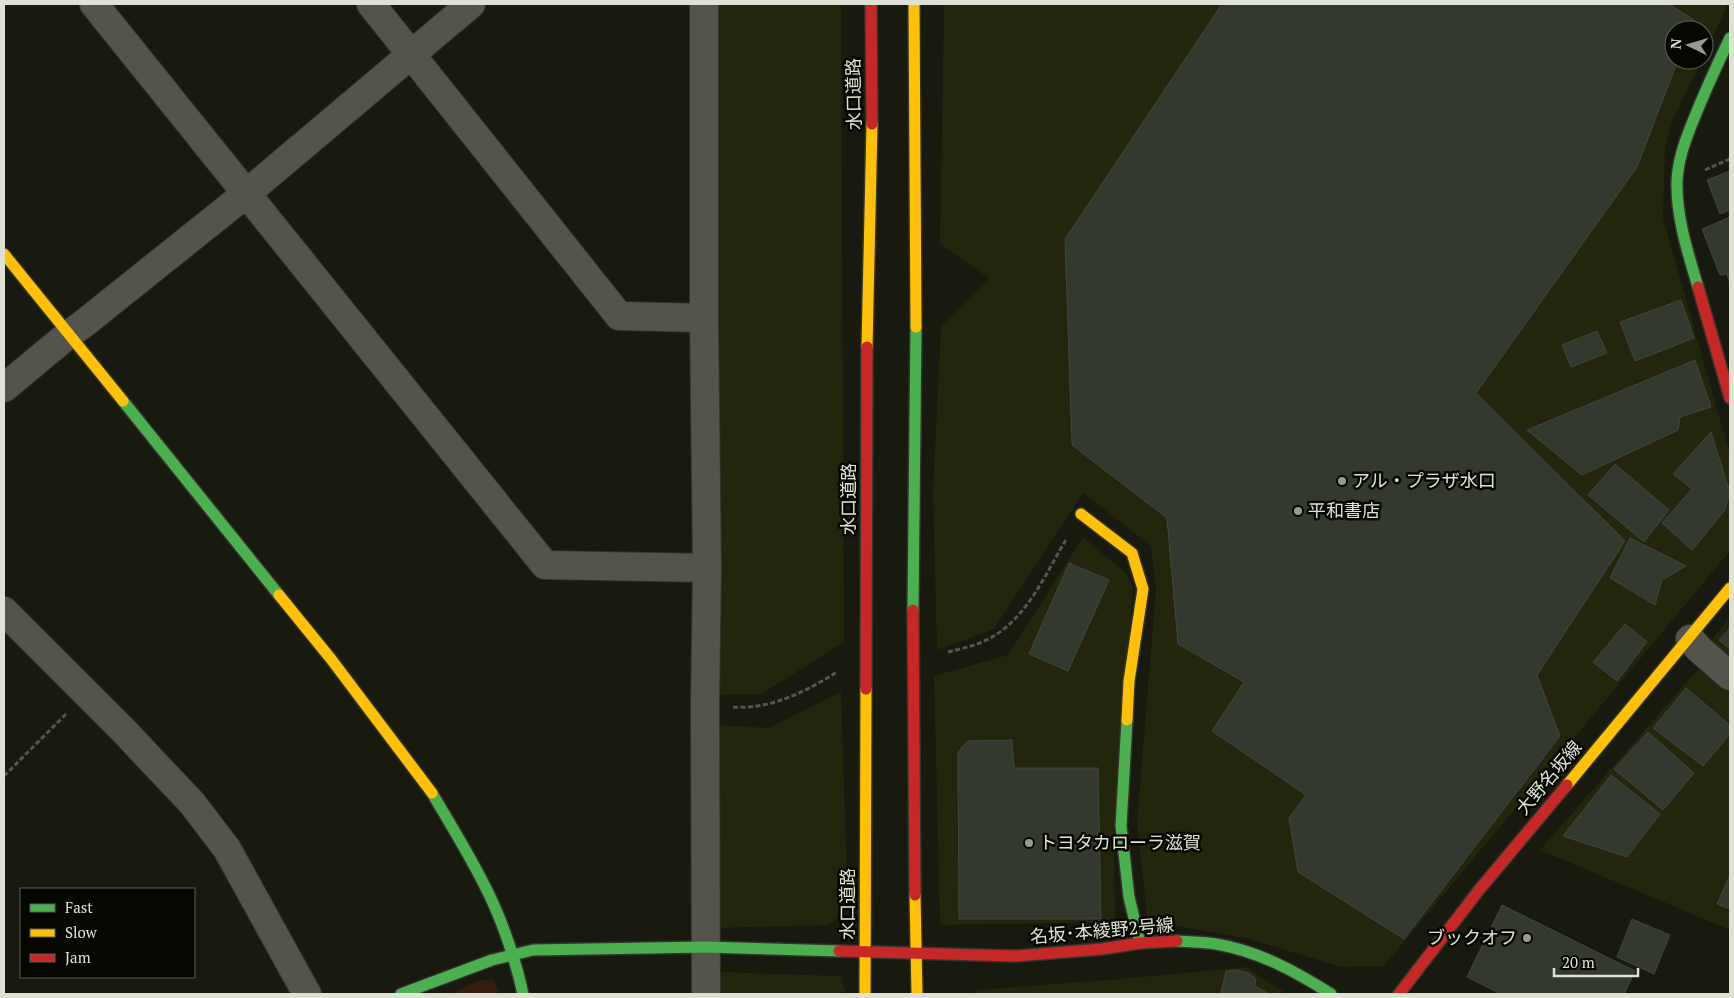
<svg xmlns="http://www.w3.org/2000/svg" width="1734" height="998" viewBox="0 0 1734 998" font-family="'PT Serif','Noto Sans JP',serif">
<rect width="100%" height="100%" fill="#18190f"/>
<path fill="#23250c" d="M718,4H841L844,642L762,694L715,695Z
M944,4H1726L1725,11L1704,56V30H1674V60H1702L1672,122L1665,148L1663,218L1730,455V551L1384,966L1341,967L1250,939L1177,926L1159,925L1147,916L1137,823L1156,588L1151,546L1083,493L994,629L937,650L933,491L941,326L989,278L940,244Z
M1083,537L1126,573L1133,588L1114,842L1115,922L940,925L934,676L1008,655Z
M1730,617V658L1710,642Z
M1698,669L1730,692V930L1540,850Z
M841,692L848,909L829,925L717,928V725L769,728Z
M1246,967L1287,994H972L977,990L1120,979Z
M719,972L841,976L846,994H718Z"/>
<path fill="#331e0d" d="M494,979L499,994H450L477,981Z"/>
<path fill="#34392f" stroke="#42453e" d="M1222,4H1669L1694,20L1690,30H1674V60H1678L1637,167L1476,393L1625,541L1537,675L1560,736L1404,939L1298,872L1289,818L1306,795L1212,731L1244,682L1178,644L1167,518L1072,445L1065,239Z
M1730,171V210L1720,214L1707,180Z
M1730,217V284L1727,274L1720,275L1702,229Z
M1681,300L1694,338L1635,361L1620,322Z
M1597,331L1607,353L1571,367L1562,345Z
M1695,360L1711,407L1680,417L1678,430L1582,475L1527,430Z
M1711,432L1730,493L1725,510L1692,550L1662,523L1692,489L1673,474Z
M1615,464L1669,510L1644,542L1588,495Z
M1630,538L1686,566L1662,580L1655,605L1610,578Z
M1069,563L1109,580L1068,671L1029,654Z
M1625,624L1647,642L1617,681L1593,662Z
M1730,628V649L1719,640Z
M1686,688L1730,725V734L1703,766L1653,728Z
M1648,732L1694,773L1663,810L1614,769Z
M1012,740L1014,768H1098L1101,919H959L958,752L968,741Z
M1611,775L1660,814L1627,857L1563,836Z
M1730,875V909L1717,904Z
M1502,905L1635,971L1624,994H1501L1467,977Z
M1632,919L1670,935L1654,974L1617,957Z
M1237,970L1249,973L1256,979L1255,986L1269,994H1221L1226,971Z"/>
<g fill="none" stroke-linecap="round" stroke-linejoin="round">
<g stroke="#34342d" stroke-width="30">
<path id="street" d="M94,4L545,565L707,568
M371,4L619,316L704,318
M704,4V318L707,568L705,705L706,994
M4,388L69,334L82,325L247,193L471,4
M4,611L123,730L192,803L227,849L307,994
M1690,639L1700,650L1730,676"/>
</g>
<g stroke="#34342d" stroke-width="14">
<path id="fast" d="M1698,287C1688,253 1676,217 1677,181C1678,161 1684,144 1691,126C1703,96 1716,67 1730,38
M123,401L279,595
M913,610L916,327
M1127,720L1121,826L1129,897L1140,943
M432,793C453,829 476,865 493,903C505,929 517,966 523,994
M1177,941C1190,942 1203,942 1216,944C1258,951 1295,971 1331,994
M401,994L492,960L533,950L705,947L839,951"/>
</g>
<g stroke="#34342d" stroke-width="14">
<path id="slow" d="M914,4L916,327
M4,254L123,401
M867,347L872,124
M1081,514L1132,553L1143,589L1129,681L1127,720
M279,595L331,659L432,793
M1567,785L1730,588
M915,895L917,994
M865,994L866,689"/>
</g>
<g stroke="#34342d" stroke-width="14">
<path id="jam" d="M871,4L872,124
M1698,287L1730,398
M913,610L915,895
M866,689L867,347
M839,951L1015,956L1102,949L1140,943L1177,941
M1399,994L1479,890L1567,785"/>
</g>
<path stroke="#565650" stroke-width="3" stroke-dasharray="5 2.5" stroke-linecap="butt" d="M1705,170L1730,159
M948,652C959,649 971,647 982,642C1025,624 1044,576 1067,538
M733,707C770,710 807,691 837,672
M4,776L67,713"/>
<use href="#street" stroke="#54544d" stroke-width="28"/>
<use href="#fast" stroke="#4caf50" stroke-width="11"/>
<use href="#slow" stroke="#ffc107" stroke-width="11"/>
<use href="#jam" stroke="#c62828" stroke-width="11"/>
</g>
<g fill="#999b90" stroke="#070702" stroke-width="2">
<circle cx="1342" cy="481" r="5"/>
<circle cx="1298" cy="511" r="5"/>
<circle cx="1029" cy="843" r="5"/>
<circle cx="1527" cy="938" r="5"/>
</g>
<g text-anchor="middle" stroke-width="5" stroke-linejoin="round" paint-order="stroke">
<g font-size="18" fill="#dfe1d5" stroke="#070702">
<text transform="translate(854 94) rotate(-91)" y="6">水口道路</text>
<text transform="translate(849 499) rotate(-90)" y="6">水口道路</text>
<text transform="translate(1549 778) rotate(-50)" y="6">大野名坂線</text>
<text transform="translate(848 904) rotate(-90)" y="6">水口道路</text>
<text transform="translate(1102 931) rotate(-5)" y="6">名坂･本綾野2号線</text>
</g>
<g font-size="18" fill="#dfe1d5" stroke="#070702" text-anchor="start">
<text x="1352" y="487">アル・プラザ水口</text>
<text x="1308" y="517">平和書店</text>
<text x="1039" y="849">トヨタカローラ滋賀</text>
<text x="1517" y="944" text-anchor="end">ブックオフ</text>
</g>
</g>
<rect width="1734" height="998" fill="none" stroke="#dfe1d5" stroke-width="10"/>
<rect x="20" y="888" width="175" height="90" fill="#070702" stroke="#5d5e56"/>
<rect x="30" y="904" width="25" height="8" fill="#4caf50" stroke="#5d5e56"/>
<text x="65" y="913" font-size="15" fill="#dfe1d5">Fast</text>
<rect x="30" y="929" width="25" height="8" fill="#ffc107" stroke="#5d5e56"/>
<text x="65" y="938" font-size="15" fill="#dfe1d5">Slow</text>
<rect x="30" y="954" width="25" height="8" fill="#c62828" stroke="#5d5e56"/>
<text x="65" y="963" font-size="15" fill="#dfe1d5">Jam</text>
<g transform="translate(1689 45) rotate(275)"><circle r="24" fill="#070702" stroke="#5d5e56"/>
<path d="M0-4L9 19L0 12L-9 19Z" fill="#999b90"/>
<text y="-8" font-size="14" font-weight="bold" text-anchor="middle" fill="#dfe1d5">N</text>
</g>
<path d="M1554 968v8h84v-8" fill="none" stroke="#dfe1d5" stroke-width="2.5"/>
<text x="1562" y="968" font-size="15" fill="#dfe1d5" stroke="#070702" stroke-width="4" paint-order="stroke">20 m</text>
</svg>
